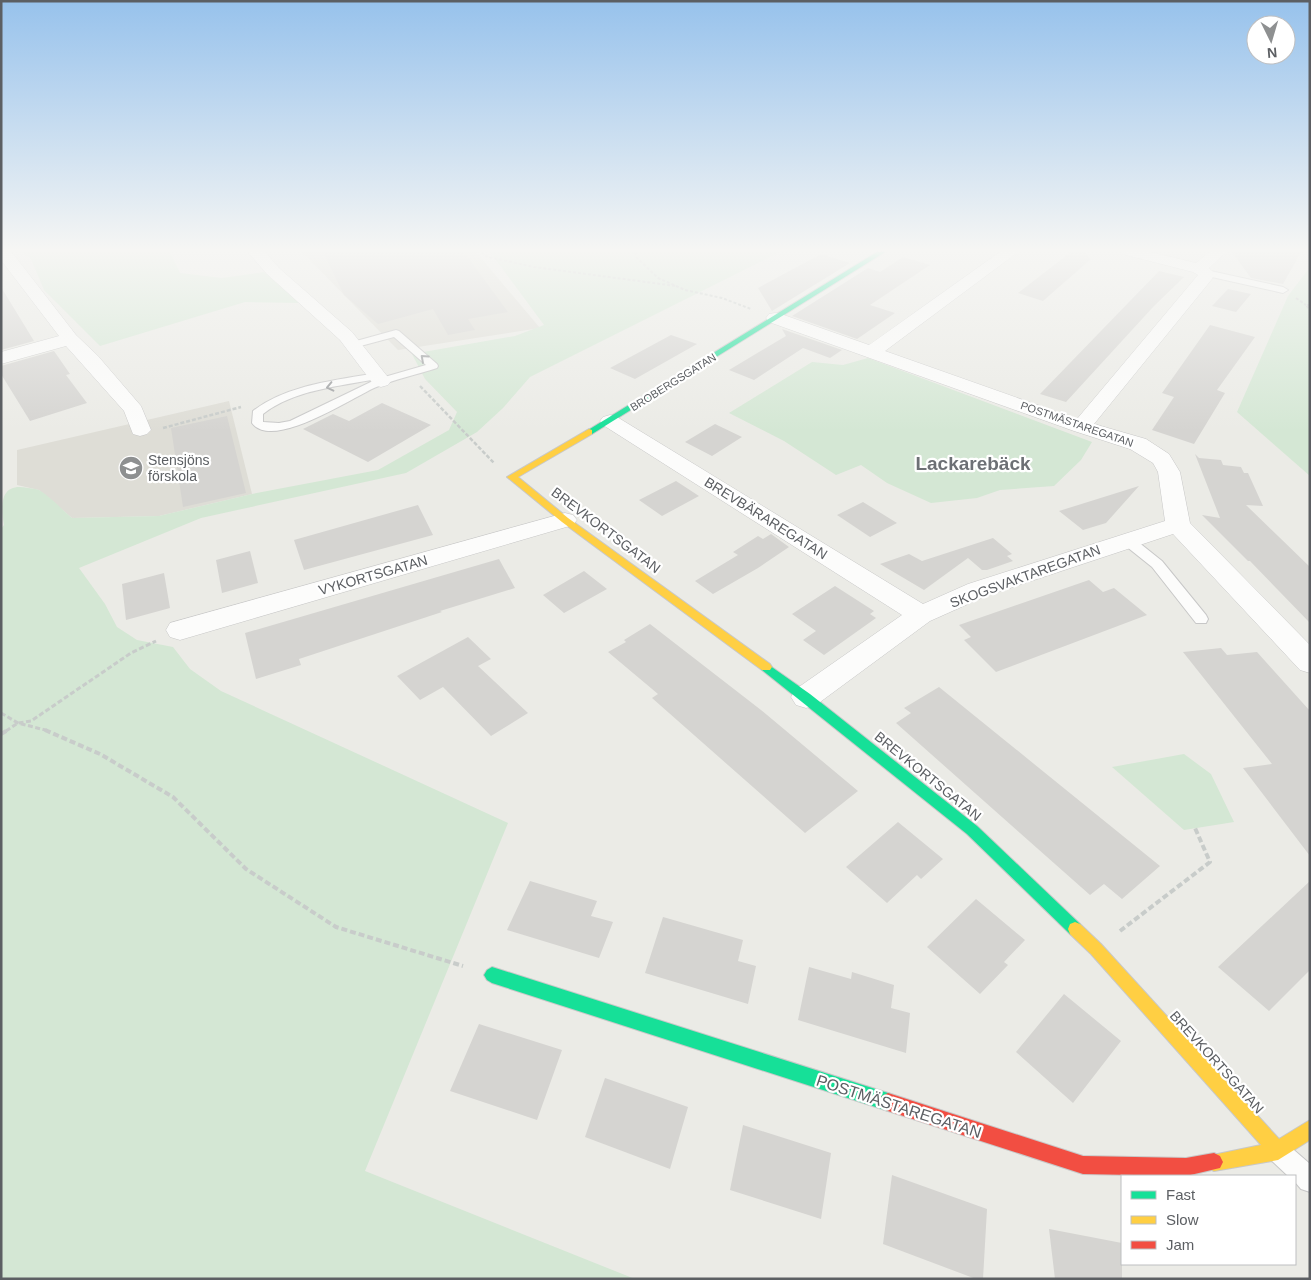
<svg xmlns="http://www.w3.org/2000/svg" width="1311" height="1280" viewBox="0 0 1311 1280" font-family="Arial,sans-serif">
<rect width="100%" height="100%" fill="#ebebe6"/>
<path fill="#deddd6" d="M302,252H476L540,328L398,350Z
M229,401L252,494L159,516L72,518L39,490L17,485V450Z"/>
<path fill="#d4e7d4" d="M22,252H170L180,273L222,278L264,272L300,303L245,302L100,346L44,290L31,259Z
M490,252H780L530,377L503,408L477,432L406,473L201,518L79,568L105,604L117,627L137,640L173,647L190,669L221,691L508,823L365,1171L635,1279H1V529L4,525C0,503 1,482 28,488C31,488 36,489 39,490C51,497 62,510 72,518L159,516L252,494L378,470L449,430L457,412L425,379L412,354L515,336L544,325Z
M1310,267V476L1237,412L1288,296Z
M868,358L1092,442L1081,460L1054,486L1000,490L977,498L931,503L887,483L861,465L836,475L784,441L729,413L812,362L843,365Z
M1184,754L1211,774L1234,822L1184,830L1112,767Z"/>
<path fill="#d5d4d1" d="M323,252H464L508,312L468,319L475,330L448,335L433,309L378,324L344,295Z
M1071,252H1085L1091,259L1043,301L1018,293Z
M1232,252H1301L1283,284L1251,278Z
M821,254L850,263L772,311L758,288Z
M903,257L930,265L870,305L895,313L857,339L792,316L868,268L880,272Z
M1159,271L1184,277L1154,306L1066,402L1040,394Z
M1,287L34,341L1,350Z
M1228,289L1251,294L1236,312L1212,306Z
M1210,325L1255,337L1217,390L1225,393L1194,444L1152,430L1174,397L1162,393Z
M782,329L842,350L830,358L803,348L754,380L729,370L786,336Z
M671,335L697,344L635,379L610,368Z
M54,351L70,374L66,375L87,403L30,421L1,374V366Z
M382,403L431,425L368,462L303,429L333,414L349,421Z
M227,416L246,493L183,507L171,428Z
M715,424L742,437L712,456L685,442Z
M1195,454L1199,458L1221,460L1223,465L1241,467L1244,473H1248L1263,506L1246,505L1310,567V623L1250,561H1248L1202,515L1220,518Z
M676,481L699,496L662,516L639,500Z
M1139,486L1106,523L1083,530L1059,511Z
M863,502L897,523L870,537L837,515Z
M418,505L433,535L304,570L294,540Z
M771,534L789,547L758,568L713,594L695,581L738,555L733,552L758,536L763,539Z
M993,538L1012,554L1007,556L1013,561L987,570H982L968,558L924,590L880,564L909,554L922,561Z
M250,551L258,583L222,593L216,560Z
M499,559L515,588L440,611L442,612L299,659L301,665L256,679L245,633Z
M584,571L607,589L564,613L543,595Z
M164,573L170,608L126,620L122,584Z
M1089,580L1103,592L1114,588L1147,615L996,672L964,640L971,637L959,625Z
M835,586L874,611L870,614L876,618L824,655L803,640L816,631L792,614Z
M650,624L761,710L858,791L805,833L652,698L658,694L608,652L626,642L624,640Z
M468,637L491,659L478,666L528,713L491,736L443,687L420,700L397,676Z
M1221,648L1227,655L1257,652L1310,711V856L1243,768L1272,764L1183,652Z
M939,687L1160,866L1122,899L1104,884L1090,895L896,723L911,713L904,708Z
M898,822L943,859L921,879L917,875L887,903L846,867Z
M530,881L597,901L591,916L613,922L599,958L507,930Z
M1310,881V970L1269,1011L1218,967Z
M976,899L1025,940L1004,962L1008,965L980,994L927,947Z
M663,917L743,940L738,961L756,966L748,1004L645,973Z
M809,967L851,979L852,972L894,985L891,1008L910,1013L906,1053L798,1020Z
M1064,994L1121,1041L1073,1103L1016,1052Z
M479,1024L562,1050L537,1120L450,1091Z
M605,1078L688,1107L670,1169L585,1137Z
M743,1125L831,1153L821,1219L730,1190Z
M892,1175L987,1209L983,1279H976L883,1244Z
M1049,1229L1122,1243V1279H1055Z"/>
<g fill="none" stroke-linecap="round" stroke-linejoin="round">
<g stroke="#c7c7c7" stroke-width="2">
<path id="lane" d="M1206,270L1283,287L1288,290L1283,293L1203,275L1202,273Z
M396,330L399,331L437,364L438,366L437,368C416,375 395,379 374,388C352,398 272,451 252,423L253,411C286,385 337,380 377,373L381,374V378L426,365L394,337L353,348L348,345L349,343ZM377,379L290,421L279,423L263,422V414C293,390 340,386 377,379Z
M1127,536L1132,537L1162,561L1206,615L1208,619L1206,623H1196L1152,567L1122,543L1120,540Z
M1279,1140L1287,1144L1310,1164V1192L1301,1189L1295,1182V1176H1288L1271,1160L1267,1152L1271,1144Z"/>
</g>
<g stroke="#c7c7c7" stroke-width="1">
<path id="street" d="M1,252H10L14,255L76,335L98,356L141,406L151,430L147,434L140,436L133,434L124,411L66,346L1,364V352L59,336L1,260Z
M248,252H265L279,268L352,332L391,381L388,385L381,387L374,385L340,340L267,274Z
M1000,252H1018L885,351L1077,419L1198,275L1193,272L1126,255L1123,252H1150L1196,263L1209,252H1226L1209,268L1214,273L1212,279L1094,424L1146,439L1169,454L1180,472L1190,523L1310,645V673L1300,670L1173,534L986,596L930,621L816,705L806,708L796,705L791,697L796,689L902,615L603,425L600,421L603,417L610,415L617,417L923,604L968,584L1165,521L1158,472L1153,463L1130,449L1074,431L769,322L766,318L769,314L775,313L781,314L869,345Z
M565,513L573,515L577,520L573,525L180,640L170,637L166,630L170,623Z"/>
</g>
<g stroke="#c8c8c8" stroke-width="2">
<path id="fast" d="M877,252H885L592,434H586L585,432Z
M766,663L810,694L977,826L1080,924L1082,929L1080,934L1075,936L1070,934L967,834L762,670L760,667L762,664Z
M492,967L888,1093L894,1096L897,1102L894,1108L888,1111L492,983L487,980L484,975L487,970Z"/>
</g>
<g stroke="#c8c8c8" stroke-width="2">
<path id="slow" d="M589,429L592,430V434L518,477L568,518L770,664L772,667L770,670H762L562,522L507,477Z
M1075,922L1080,924L1101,944L1279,1139L1310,1120V1140L1278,1160L1214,1171L1208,1168L1205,1162L1208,1156L1261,1145L1091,954L1070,934L1068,929L1070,924Z"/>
</g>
<g stroke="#c8c8c8" stroke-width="2">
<path id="jam" d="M888,1093L1083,1156L1186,1158L1214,1153L1220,1156L1223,1162L1220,1168L1186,1176L1083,1174L888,1111L882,1108L879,1102L882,1096Z"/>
</g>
<path stroke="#c8ccca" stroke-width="2" stroke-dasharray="3 2" stroke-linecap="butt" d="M482,252L484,256L534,267L676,286
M635,252L637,258L658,278L685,290L722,298L751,309
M1296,298L1306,305
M1310,305H1306L1310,310"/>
<path stroke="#c8ccca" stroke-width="2.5" stroke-dasharray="4 2" stroke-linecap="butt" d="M420,386L494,463
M163,428L241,407"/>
<path stroke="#c8ccca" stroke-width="3" stroke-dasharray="5 2.5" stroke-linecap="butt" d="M1,713L18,723L49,731
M6,731L18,723L31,721L131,653L156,641"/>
<path stroke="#c8ccca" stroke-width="4" stroke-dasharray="6 3" stroke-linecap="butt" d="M45,730L100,754L173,797L246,869L336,927L463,966
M1,734L8,730
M1120,931L1210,862L1195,828"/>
<use href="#lane" fill="#fcfcfb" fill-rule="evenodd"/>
<use href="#street" fill="#fcfcfb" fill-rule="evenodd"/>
<use href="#fast" fill="#16e098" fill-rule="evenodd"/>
<use href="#slow" fill="#ffcf43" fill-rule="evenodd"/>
<use href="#jam" fill="#f24e42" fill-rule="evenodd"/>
</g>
<defs><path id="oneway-chevron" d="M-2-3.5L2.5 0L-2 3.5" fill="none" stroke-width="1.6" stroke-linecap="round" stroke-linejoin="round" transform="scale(1.25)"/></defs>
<g stroke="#9c9ea0">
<use href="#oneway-chevron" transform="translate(424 358) rotate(-138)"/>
<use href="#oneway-chevron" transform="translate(330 387) rotate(167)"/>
</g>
<linearGradient id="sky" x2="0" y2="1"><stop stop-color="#97c2ec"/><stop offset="0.58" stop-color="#f6f6f4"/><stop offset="1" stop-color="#f6f6f4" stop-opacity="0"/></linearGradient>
<rect width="1311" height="431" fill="url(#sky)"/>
<defs>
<g id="school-disc" transform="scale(1.25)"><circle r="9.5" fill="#8e9091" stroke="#fff"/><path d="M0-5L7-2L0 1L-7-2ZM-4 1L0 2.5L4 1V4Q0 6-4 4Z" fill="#fff"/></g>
</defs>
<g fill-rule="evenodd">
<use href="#school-disc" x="131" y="468"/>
</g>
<g text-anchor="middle" stroke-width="4.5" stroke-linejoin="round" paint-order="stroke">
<g font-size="11" fill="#5c5f63" stroke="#fff">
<text transform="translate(673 382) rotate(-32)" y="4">BROBERGSGATAN</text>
<text transform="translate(1077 424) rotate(19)" y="4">POSTMÄSTAREGATAN</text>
</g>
<g font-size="14" fill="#5c5f63" stroke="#fff" text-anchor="start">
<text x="148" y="465">Stensjöns<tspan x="148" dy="16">förskola</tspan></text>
</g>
<g font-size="14" fill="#5c5f63" stroke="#fff">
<text transform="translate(766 518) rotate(32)" y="5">BREVBÄRAREGATAN</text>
<text transform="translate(606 530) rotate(37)" y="5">BREVKORTSGATAN</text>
<text transform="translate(373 575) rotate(-16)" y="5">VYKORTSGATAN</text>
<text transform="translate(1025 576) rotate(-20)" y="5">SKOGSVAKTAREGATAN</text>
<text transform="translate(928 776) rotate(39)" y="5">BREVKORTSGATAN</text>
<text transform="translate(1217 1062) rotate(48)" y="5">BREVKORTSGATAN</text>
</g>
<g font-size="16" fill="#5c5f63" stroke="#fff">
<text transform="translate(899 1106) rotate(18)" y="6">POSTMÄSTAREGATAN</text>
</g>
<g font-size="19" font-weight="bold" fill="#6d7075" stroke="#fff">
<text x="973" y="470">Lackarebäck</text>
</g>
</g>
<rect width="1311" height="1280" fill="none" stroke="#5c5f63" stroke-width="5"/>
<rect x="1121" y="1175" width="175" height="90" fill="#ffffff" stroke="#bebfc1"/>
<rect x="1131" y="1191" width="25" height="8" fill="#16e098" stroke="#bebfc1"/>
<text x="1166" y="1200" font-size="15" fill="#5c5f63">Fast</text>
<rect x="1131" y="1216" width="25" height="8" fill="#ffcf43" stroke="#bebfc1"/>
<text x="1166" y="1225" font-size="15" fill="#5c5f63">Slow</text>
<rect x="1131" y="1241" width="25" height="8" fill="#f24e42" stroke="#bebfc1"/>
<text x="1166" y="1250" font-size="15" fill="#5c5f63">Jam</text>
<g transform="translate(1271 40) rotate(175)"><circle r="24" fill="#ffffff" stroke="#bebfc1"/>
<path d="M0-4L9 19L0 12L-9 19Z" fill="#8e9091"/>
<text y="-8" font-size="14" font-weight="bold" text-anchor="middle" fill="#5c5f63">N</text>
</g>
</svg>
